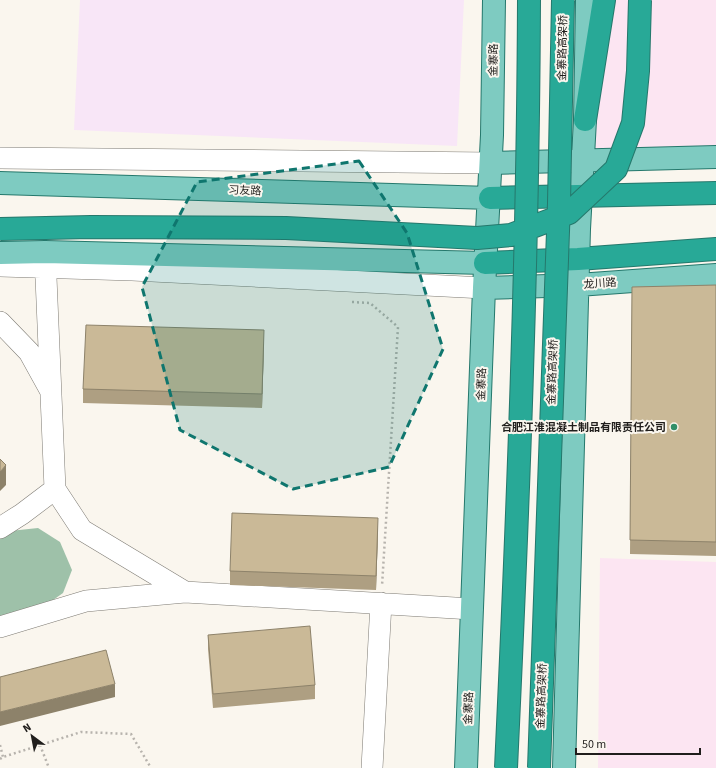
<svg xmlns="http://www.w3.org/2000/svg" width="716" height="768" viewBox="0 0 716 768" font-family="'Source Sans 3','Noto Sans SC',sans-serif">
<rect width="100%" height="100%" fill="#faf6ee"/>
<path fill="#fce5f2" d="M587,0H716V157L583,161Z
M600,558L716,562V768H598Z"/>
<path fill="#f8e6f7" d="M80,0H464L457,146L74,130Z"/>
<path fill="#9ec1a9" d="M38,528L60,542L72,570L63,593L46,605L0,619V539L10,531Z"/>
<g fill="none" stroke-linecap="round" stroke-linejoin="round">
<g stroke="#7e7b74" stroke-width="22">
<path id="minor" d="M0,158L491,163
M0,266L132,270L484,288
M0,322L29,352L50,390
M55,489L82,530L185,592
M0,528L22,514L55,489L45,254
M0,627L86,601L185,592L472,609
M372,768L381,603"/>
</g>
<g stroke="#25786c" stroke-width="24">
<path id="major" d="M491,163L716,157
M0,183L490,198
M0,253L45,252L485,263
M484,288L578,285L716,275
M466,768L484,288L492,135L494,0
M564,768L579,229L585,120L587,0"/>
</g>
<g stroke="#25786c" stroke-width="24">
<path id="highway" d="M585,120L604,0
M490,198L716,193
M485,263L578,259L716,249"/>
</g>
<path stroke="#b7b3ad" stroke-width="2.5" stroke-dasharray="2 3" stroke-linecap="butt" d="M352,302L370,303L398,327L382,586
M0,745L3,757
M40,745L49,768
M0,759L3,757L81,732L131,734L151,768"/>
<use href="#minor" stroke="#fff" stroke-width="21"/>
<use href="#major" stroke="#7ecbc1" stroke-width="22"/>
<use href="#highway" stroke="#28a997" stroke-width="22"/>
<g stroke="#25786c" stroke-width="24" stroke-linecap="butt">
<path id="highway-bridge" d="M0,229L91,227L286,228L477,238L511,235L569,213L616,169L633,123L638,71L640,0
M506,768C518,512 528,256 529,0
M539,768L559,203L563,0"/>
</g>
<use href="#highway-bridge" stroke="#28a997" stroke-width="22"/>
</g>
<path fill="#ae9f82" d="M716,285V556L630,554L632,287Z
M264,344L262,408L83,403V389Z
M378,532L376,590L230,585V571Z
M208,635L315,685V699L213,708L208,649Z"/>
<path fill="#8d826a" d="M264,330V344L262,408V394Z
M6,465V485L0,491V472Z
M378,518V532L376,590V576Z
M115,684V697L0,726V712Z"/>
<path fill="#cab997" stroke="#8d826a" d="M716,285V542L630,540L632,287Z
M86,325L264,330L262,394L83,389Z
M0,459L6,465L0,472Z
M232,513L378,518L376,576L230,571Z
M310,626L315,685L213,694L208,635Z
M106,650L115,684L0,712V677Z"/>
<path fill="#0f766e" fill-opacity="0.2" stroke="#0f766e" stroke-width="3" stroke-dasharray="8 5" stroke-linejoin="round" d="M359,161L407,233L443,349L389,467L293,489L180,430L142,287L197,182Z"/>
<circle fill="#308f68" stroke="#faf6ee" stroke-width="1.5" cx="674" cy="427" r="4"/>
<g text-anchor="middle" stroke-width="4" stroke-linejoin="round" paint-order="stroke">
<g font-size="11" fill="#201e1c" stroke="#faf6ee">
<text transform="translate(562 48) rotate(-89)" y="4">金寨路高架桥</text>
<text transform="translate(493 60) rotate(-89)" y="4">金寨路</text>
<text transform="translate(245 190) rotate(2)" y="4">习友路</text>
<text transform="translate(600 283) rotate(-4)" y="4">龙川路</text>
<text transform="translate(552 372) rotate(-88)" y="4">金寨路高架桥</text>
<text transform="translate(481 384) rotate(-88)" y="4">金寨路</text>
<text transform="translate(541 696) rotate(-88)" y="4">金寨路高架桥</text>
<text transform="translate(468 708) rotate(-88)" y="4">金寨路</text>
</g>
<g font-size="11" font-weight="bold" fill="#201e1c" stroke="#faf6ee" text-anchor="end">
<text x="666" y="431">合肥江淮混凝土制品有限责任公司</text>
</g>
</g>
<g transform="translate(32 736) rotate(328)" stroke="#faf6ee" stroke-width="3" paint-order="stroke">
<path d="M0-3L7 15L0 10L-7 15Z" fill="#201e1c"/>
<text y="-6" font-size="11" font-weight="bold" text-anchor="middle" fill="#201e1c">N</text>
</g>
<path d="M576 748v6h124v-6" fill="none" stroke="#201e1c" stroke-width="2"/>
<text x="582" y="748" font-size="12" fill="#201e1c" stroke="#faf6ee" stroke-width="3" paint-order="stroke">50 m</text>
</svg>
